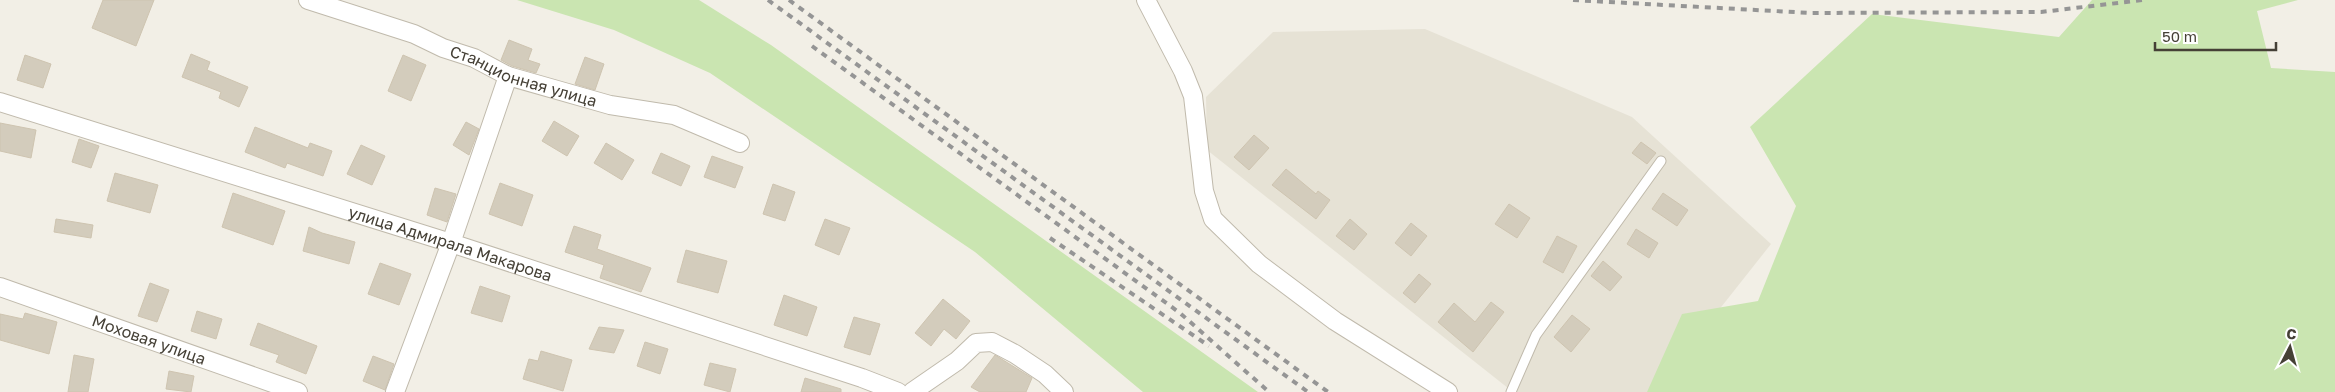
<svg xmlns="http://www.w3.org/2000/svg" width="2335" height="392" viewBox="0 0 2335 392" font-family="'Golos Text',sans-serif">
<rect width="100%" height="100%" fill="#f2efe6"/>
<path fill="#e6e2d5" d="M1425,29L1632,117L1771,244L1654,392H1513L1207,150L1206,97L1273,32Z"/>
<path fill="#cae5b1" d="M517,0H699L771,45L1258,392H1143L975,252L710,73L614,30Z
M2092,0H2298L2257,11L2271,68L2335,72V392H1647L1682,314L1758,301L1796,206L1750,127L1872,14L2059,37Z"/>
<path fill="#d3ccbc" stroke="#cec4b0" d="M103,0H154L136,46L92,28Z
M509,40L532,49L528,60L540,64L536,73L512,66L501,60Z
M191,54L210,62L207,70L248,87L239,107L219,98L221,92L182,77Z
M25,55L51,64L43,88L17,80Z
M403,55L426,65L411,101L388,91Z
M585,57L604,64L595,90L575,84Z
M554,121L579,136L567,156L542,141Z
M466,122L479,129L469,155L453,145Z
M0,123L36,130L31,158L0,151Z
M255,127L308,148L310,143L332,151L323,176L287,163L285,168L245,152Z
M1254,135L1269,148L1249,170L1234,157Z
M79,139L99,146L91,168L72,162Z
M1641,142L1656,153L1647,164L1632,153Z
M606,143L634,160L622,180L594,163Z
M361,145L385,156L372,185L347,174Z
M661,153L690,166L681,186L652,173Z
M712,156L743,167L735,188L704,177Z
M1286,169L1316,194L1318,191L1330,200L1316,219L1272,185Z
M115,173L158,185L150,213L107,201Z
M500,183L533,195L522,226L489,214Z
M773,184L795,192L785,221L763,214Z
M435,188L456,194L447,222L427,215Z
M233,193L285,211L273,245L222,227Z
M1663,193L1688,210L1677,226L1652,209Z
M1509,204L1530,218L1517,238L1495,224Z
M56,219L93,225L91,238L54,232Z
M825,219L850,228L839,255L815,245Z
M1350,219L1367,234L1354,250L1336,236Z
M1411,223L1427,236L1411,256L1395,243Z
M574,226L601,235L597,249L651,268L641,292L600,278L604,265L565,252Z
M309,227L322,233L355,242L349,264L303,251Z
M1636,229L1658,243L1649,258L1627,244Z
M1557,236L1577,246L1563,273L1543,262Z
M686,250L727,261L718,293L677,282Z
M1603,261L1622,277L1610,291L1591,276Z
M380,263L411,274L399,305L368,294Z
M1419,274L1431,284L1415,303L1403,293Z
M150,283L169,290L157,322L138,316Z
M480,286L510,296L502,322L471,313Z
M784,295L817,307L807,336L774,325Z
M943,299L970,321L956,339L944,329L931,346L915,333Z
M1491,302L1504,312L1473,352L1438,322L1454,303L1475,322Z
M197,311L222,319L216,339L191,331Z
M25,313L57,322L49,354L0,340V314L23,319Z
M1572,315L1590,329L1571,352L1554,337Z
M854,317L880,324L870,355L844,347Z
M258,323L317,346L306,374L276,362L279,355L250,345Z
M599,327L624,330L614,353L589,349Z
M645,342L668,349L660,374L637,366Z
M541,351L572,360L563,391L523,379L529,359L538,361Z
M74,355L94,359L88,392H68Z
M995,355L1032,378L1026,392H980L971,387Z
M373,356L394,364L385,390L363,381Z
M710,363L736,369L730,392L704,385Z
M169,371L194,376L191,392L166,389Z
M805,378L841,389V392H801Z"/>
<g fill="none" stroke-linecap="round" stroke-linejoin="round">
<g stroke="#c0baac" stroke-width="11">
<path id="lane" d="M1511,392L1536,335L1661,161"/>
</g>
<g stroke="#c0baac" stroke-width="20">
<g id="street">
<path id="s1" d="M308,0L414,34L443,48L474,58L508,76L610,105L674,115L740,143"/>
<path d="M1146,0L1183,71L1193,96L1204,191L1213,219L1259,264L1335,321L1448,392"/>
<path id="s2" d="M0,102L451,243L862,378L898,392"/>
<path id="s3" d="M0,287L298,392"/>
<path d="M395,392L451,243L508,76"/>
<path d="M912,392L957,361L976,343L992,342L1015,354L1045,374L1064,392"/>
</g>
</g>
<use href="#lane" stroke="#fff" stroke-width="9"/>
<use href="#street" stroke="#fff" stroke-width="18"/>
<path stroke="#959595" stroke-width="4" stroke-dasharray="6 6" stroke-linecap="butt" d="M768,0L1308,392
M789,0L1328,392
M1573,0L1811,13L2041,12L2143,0
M812,46L1180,313L1269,392
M1050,238L1209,346"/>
</g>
<g text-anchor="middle" stroke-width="4.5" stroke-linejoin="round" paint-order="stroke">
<g font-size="16" fill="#454036" stroke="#fff">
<text dy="6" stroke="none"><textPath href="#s1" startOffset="229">Станционная улица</textPath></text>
<text dy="6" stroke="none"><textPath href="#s2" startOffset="472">улица Адмирала Макарова</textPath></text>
<text dy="6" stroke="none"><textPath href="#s3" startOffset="158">Моховая улица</textPath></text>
</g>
</g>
<g transform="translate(2290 347) rotate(6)" stroke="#ffffff" stroke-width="4" paint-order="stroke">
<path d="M0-4L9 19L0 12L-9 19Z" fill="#454036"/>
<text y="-8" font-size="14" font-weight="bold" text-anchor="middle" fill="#454036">С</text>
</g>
<path d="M2155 42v8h121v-8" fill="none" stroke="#454036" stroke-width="2.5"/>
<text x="2162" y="42" font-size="15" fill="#454036" stroke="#ffffff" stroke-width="4" paint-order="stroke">50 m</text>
</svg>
